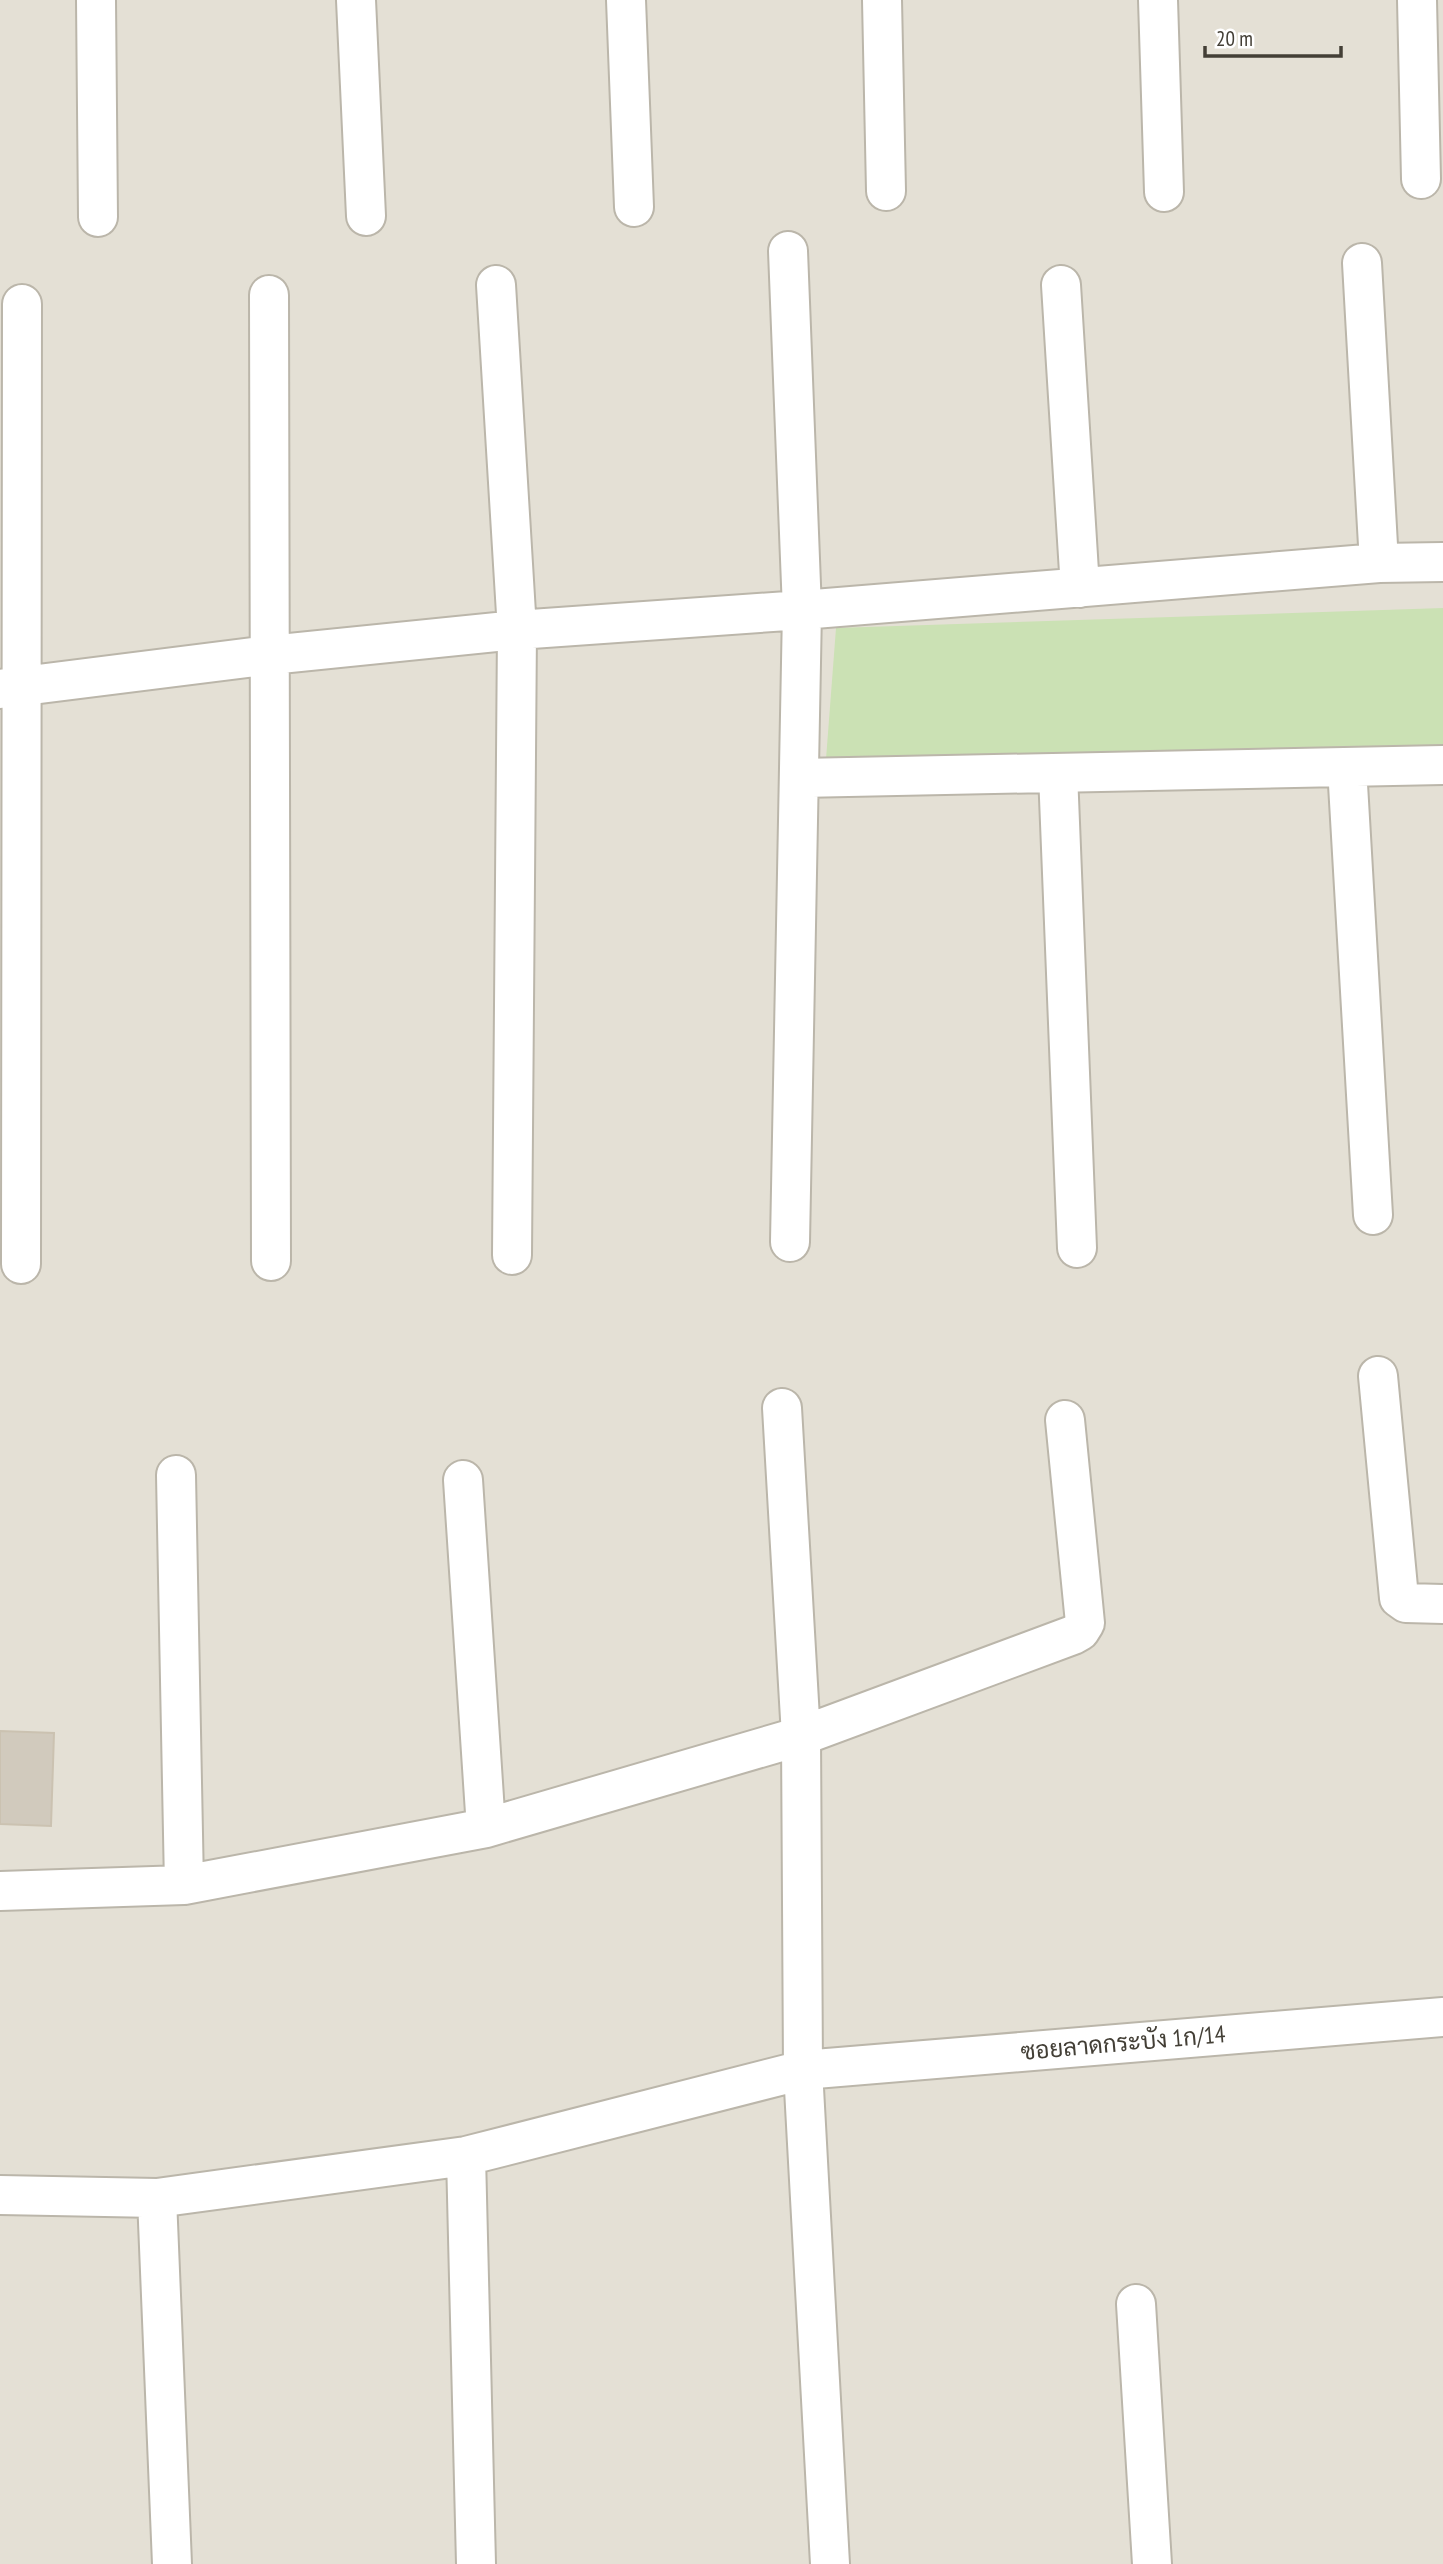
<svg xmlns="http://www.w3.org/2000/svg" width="1443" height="2564" viewBox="0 0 1443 2564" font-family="'PT Sans Narrow',Sarabun,sans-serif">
<rect width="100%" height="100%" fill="#f1eee7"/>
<path fill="#e4e0d5" d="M0,0H1443V2564H0Z"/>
<path fill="#cbe1b4" d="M1443,608V746L826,759L836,628Z"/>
<path fill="#d1cabd" stroke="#cbc2b1" stroke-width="2" d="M0,1731L54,1733L51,1826L0,1824Z"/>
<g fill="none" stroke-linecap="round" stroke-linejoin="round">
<g stroke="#bbb6aa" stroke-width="42">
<path id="street" d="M96,0L98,217
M356,0L366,216
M626,0L634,207
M882,0L886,191
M1158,0L1164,192
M1417,0L1421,179
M788,251L802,610L790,1242
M1362,263L1379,563
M496,285L517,630L512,1255
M1061,285L1080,588
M269,295L271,1261
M0,689L270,655L517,630L802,610L1379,563L1443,562
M1347,767L1373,1215
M1058,773L1077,1248
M800,778L1443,765
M21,1264L22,304
M1378,1376L1399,1598L1406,1603L1443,1604
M782,1408L801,1736L803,2070L830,2564
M176,1475L184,1885
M463,1480L486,1828
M0,1891L184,1885L486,1828L801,1736L1073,1635L1080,1631L1085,1623L1065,1420
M466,2156L476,2564
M0,2195L157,2198L466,2156L803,2070L1443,2017
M157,2198L172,2564
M1136,2304L1152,2564"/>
</g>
<use href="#street" stroke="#fff" stroke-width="38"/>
</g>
<g text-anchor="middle" stroke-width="5" stroke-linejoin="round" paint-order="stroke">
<g font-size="24" fill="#433f36" stroke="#fff">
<text transform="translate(1123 2043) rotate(-5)" y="8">ซอยลาดกระบัง 1ก/14</text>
</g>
</g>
<path d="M1205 46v10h136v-10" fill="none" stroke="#433f36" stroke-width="3.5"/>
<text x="1216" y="46" font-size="21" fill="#433f36" stroke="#ffffff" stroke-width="5" paint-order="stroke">20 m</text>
</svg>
